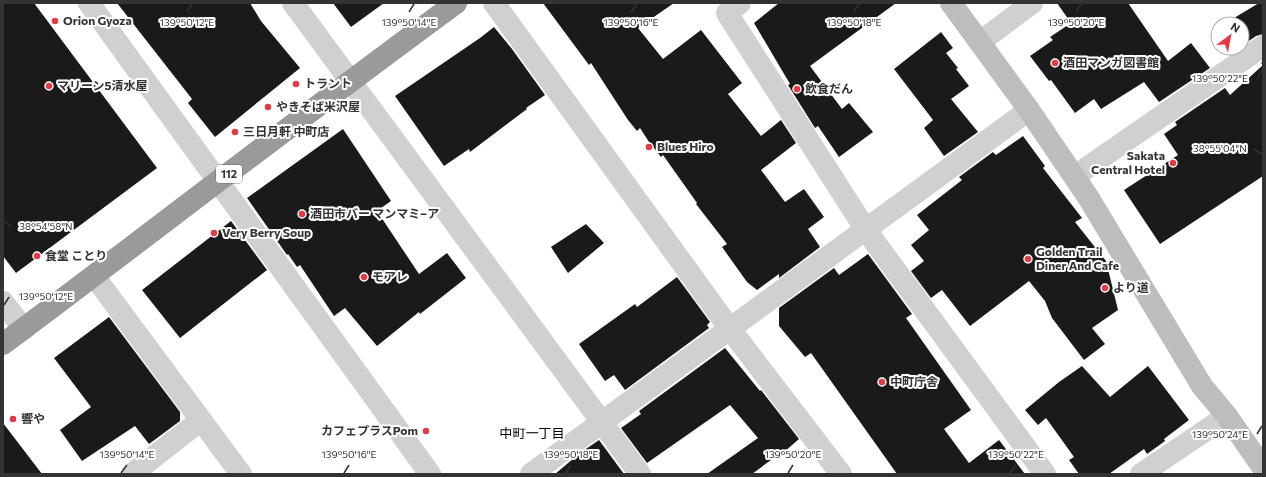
<svg xmlns="http://www.w3.org/2000/svg" width="1266" height="477" viewBox="0 0 1266 477" font-family="Commissioner,'Noto Sans JP',sans-serif">
<rect width="100%" height="100%" fill="#fff"/>
<path fill="#1a1a1a" d="M3,3H34L157,168L16,273L3,256Z
M117,3H250L261,21L300,68L215,137L188,103L192,99Z
M333,3H384L351,27Z
M543,3H674L638,28L663,59L701,30L742,83L728,94L761,136L781,120L796,143L761,170L785,202L804,189L824,217L808,229L820,247L779,278V274L757,290L747,282L722,247L727,244L696,204L697,203L663,155L661,157L651,144V145L640,128L637,131L628,120L591,63L589,65Z
M779,3H896L810,66L842,109L849,103L873,132L839,157L818,126L815,128L788,85L790,84L754,23Z
M1057,3H1128L1168,61L1191,43L1210,68L1159,102L1144,82L1101,109L1094,99L1075,113L1051,80L1049,81L1030,56L1053,40L1050,37L1071,23Z
M1259,3H1263V34L1256,36L1246,43L1242,38V24H1231L1229,21Z
M494,27L512,49L545,95L526,108L527,109L470,152L469,149L444,166L395,96L480,38Z
M941,32L953,48L946,53L958,68L956,69L969,86L951,99L978,132L944,156L924,128L933,120L894,69Z
M1263,61V176L1160,244L1124,190L1178,155L1164,134L1177,125L1175,122L1225,88L1230,95L1263,65L1261,63Z
M343,129L391,201L377,211L419,274L447,253L466,278L420,314L419,312L377,346L345,308L334,316L300,265L297,267L288,254L287,255L247,198Z
M1023,136L1045,166L1043,168L1082,218L1075,222L1106,261L1118,310L1092,328L1105,344L1084,360L1052,318L1045,301L1029,281L970,326L942,290L931,298L911,271L924,261L911,245L929,230L917,215L962,180L959,177L993,152L996,155Z
M231,221L267,270L180,338L142,290Z
M586,224L604,243L568,273L551,247Z
M868,254L912,314L906,318L971,410L944,429L969,463L999,440L1025,474H897L811,353L805,357L779,326V308L834,268L839,275Z
M677,277L710,322L707,325L709,328L625,390L614,375L605,381L579,344L635,304L637,307Z
M109,317L180,412V421L149,444L135,426L82,461L60,430L91,407L54,358Z
M725,348L760,391L761,390L799,439L776,459L775,457L752,474H707L758,438L730,405L647,463L621,428L641,414L639,411Z
M1082,366L1110,397L1148,366L1189,420L1164,439L1165,441L1147,454L1144,449L1109,474H1079L1069,460L1074,457L1046,418L1038,425L1025,410L1059,382Z
M3,423L42,474H3Z
M599,440L624,474H555L580,453Z"/>
<g fill="none" stroke-linecap="round" stroke-linejoin="round">
<path stroke="#d0d0d0" stroke-width="22" d="M89,3L430,474
M293,3L640,474
M494,3L730,329L841,474
M740,3L727,13L866,230L1045,474
M980,42L1032,3
M1075,178L1085,169L1263,46
M94,276L241,474
M3,302L24,329
M132,474L201,420
M531,474L1029,110
M1141,474L1227,416"/>
<path stroke="#bdbdbd" stroke-width="22" d="M951,3L1029,110L1088,197L1202,386L1227,416L1263,468"/>
<path stroke="#9a9a9a" stroke-width="22" d="M3,344C154,231 303,115 456,3"/>
</g>
<path fill="none" stroke="#333" stroke-width="1.5" d="M187,12L192,4M409,12L414,4M631,12L637,4M854,12L859,4M1076,12L1081,4M1257,79L1262,70M1254,149L1262,154M4,221L12,227M4,305L9,297M1257,434L1262,426M121,473L127,465M344,473L349,465M566,473L571,465M788,473L793,465M1010,473L1016,465"/>
<g fill="#e63946" stroke="#fff" stroke-width="1.5">
<circle cx="55" cy="21" r="4"/>
<circle cx="1055" cy="63" r="4"/>
<circle cx="296" cy="84" r="4"/>
<circle cx="49" cy="86" r="4"/>
<circle cx="797" cy="89" r="4"/>
<circle cx="268" cy="107" r="4"/>
<circle cx="235" cy="132" r="4"/>
<circle cx="649" cy="147" r="4"/>
<circle cx="1173" cy="163" r="4"/>
<circle cx="302" cy="214" r="4"/>
<circle cx="214" cy="233" r="4"/>
<circle cx="37" cy="256" r="4"/>
<circle cx="1028" cy="259" r="4"/>
<circle cx="364" cy="277" r="4"/>
<circle cx="1105" cy="288" r="4"/>
<circle cx="882" cy="382" r="4"/>
<circle cx="13" cy="419" r="4"/>
<circle cx="426" cy="431" r="4"/>
</g>
<g text-anchor="middle" stroke-width="4" stroke-linejoin="round" paint-order="stroke">
<rect fill="#fff" stroke="#707070" stroke-width="1" x="216" y="165" width="26" height="18" rx="3"/>
<g font-size="11" font-weight="bold" fill="#333">
<text x="229" y="178">112</text>
</g>
<g font-size="12" font-weight="bold" fill="#333" stroke="#fff" text-anchor="start">
<text x="63" y="25">Orion Gyoza</text>
<text x="1063" y="67">酒田マンガ図書館</text>
<text x="304" y="88">トラント</text>
<text x="57" y="90">マリーン5清水屋</text>
<text x="805" y="93">飲食だん</text>
<text x="276" y="111">やきそば米沢屋</text>
<text x="243" y="136">三日月軒 中町店</text>
<text x="657" y="151">Blues Hiro</text>
<text x="1165" y="160" text-anchor="end">Sakata<tspan x="1165" dy="14">Central Hotel</tspan></text>
<text x="310" y="218">酒田市バー マンマミ−ア</text>
<text x="222" y="237">Very Berry Soup</text>
<text x="1036" y="256">Golden Trail<tspan x="1036" dy="14">Diner And Cafe</tspan></text>
<text x="45" y="260">食堂 ことり</text>
<text x="372" y="281">モアレ</text>
<text x="1113" y="292">より道</text>
<text x="890" y="386">中町庁舎</text>
<text x="21" y="423">響や</text>
<text x="418" y="435" text-anchor="end">カフェプラスPom</text>
</g>
<g font-size="13" fill="#000" stroke="#fff">
<text x="532" y="438">中町一丁目</text>
</g>
</g>
<g font-size="10" text-anchor="middle" fill="#333" stroke="#fff" stroke-width="4" stroke-linejoin="round" paint-order="stroke">
<text x="631" y="26">139°50'16"E</text>
<text x="1076" y="26">139°50'20"E</text>
<text x="187" y="26">139°50'12"E</text>
<text x="409" y="26">139°50'14"E</text>
<text x="854" y="26">139°50'18"E</text>
<text x="1220" y="82">139°50'22"E</text>
<text x="1220" y="152">38°55'04"N</text>
<text x="46" y="230">38°54'58"N</text>
<text x="46" y="300">139°50'12"E</text>
<text x="1220" y="438">139°50'24"E</text>
<text x="127" y="458">139°50'14"E</text>
<text x="349" y="458">139°50'16"E</text>
<text x="571" y="458">139°50'18"E</text>
<text x="793" y="458">139°50'20"E</text>
<text x="1016" y="458">139°50'22"E</text>
</g>
<rect width="1266" height="477" fill="none" stroke="#333333" stroke-width="8"/>
<g transform="translate(1230 36) rotate(32)"><circle r="19" fill="#ffffff" stroke="#adadad"/>
<path d="M0-3L7 15L0 10L-7 15Z" fill="#e63946"/>
<text y="-6" font-size="11" font-weight="bold" text-anchor="middle" fill="#333333">N</text>
</g>
</svg>
